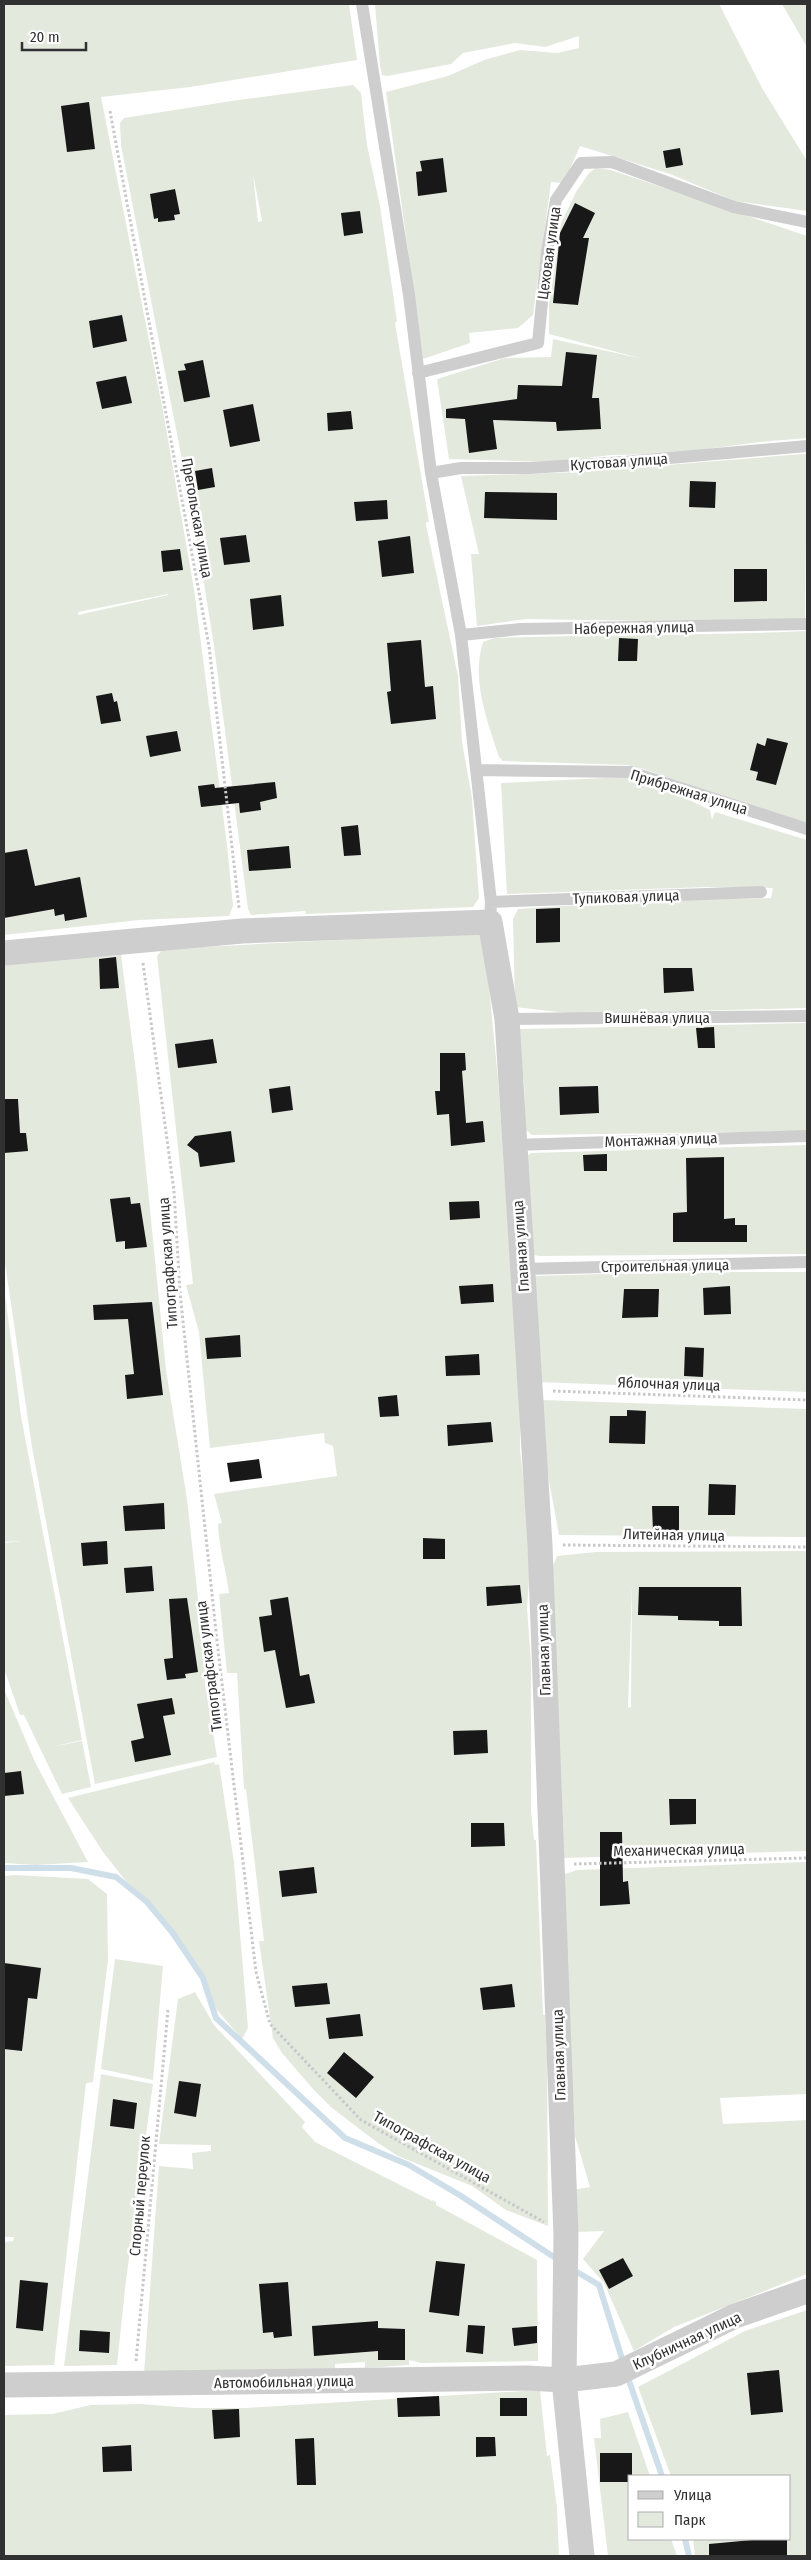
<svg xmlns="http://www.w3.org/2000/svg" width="811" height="2560" viewBox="0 0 811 2560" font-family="'Fira Sans Condensed',sans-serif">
<rect width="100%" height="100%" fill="#fff"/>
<path fill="#e4e9de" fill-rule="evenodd" d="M4,4H349L357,60L190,87L101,97L163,411L194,589L227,845L233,906L229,916L139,920L4,935V113L68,102L4,113ZM168,594V595L78,615V612Z
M375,4H719L762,88L807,161V211L735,201L670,174L580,146L564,183L551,182L533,315L518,328L469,333L470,343L423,359L386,92L448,76L484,60L520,50L557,53L579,48V36L545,47L515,43L463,53L451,64L387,76L382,75L380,65Z
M782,4H807V47Z
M353,85L361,93L367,145L380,206L397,321L395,323L429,522H426V525L458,676L462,742L472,798L479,898L473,907L306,914L305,911L251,915L248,909L214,646L195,527L121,145L120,123L124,118L238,100ZM253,174L262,221L258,222Z
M596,168L611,170L807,236V438L760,442L668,454L612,455L548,462L449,459L437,379L505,358L551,357L553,339L643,359L549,334V305L561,223L576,192L589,173Z
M803,454H807L805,619L649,621L526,619L477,626L471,554H479L461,476L580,472Z
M807,631V823L746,806L644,769L627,765L503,761L499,757C487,720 471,680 483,642L494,638C598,634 702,636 807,631Z
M625,777L660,786L710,810L712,820L715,812L807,840V1008L575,1014L515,1007L513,919L518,909L642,901L771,898L773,888L707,887L507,894L501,783Z
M473,933L484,936L498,1079L520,1410V1451L530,1532V1569L527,1607L531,1663V1811L534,1840H536L543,2015H545L547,2054L548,2226L506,2210L472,2186L398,2156L378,2143L332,2108L313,2089L282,2053L273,2038L259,1941H264L246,1789H244L237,1673H227L219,1594L229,1593C226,1569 219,1549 218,1524L222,1523L214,1494L337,1476L333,1446L325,1443L324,1433L210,1448L199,1332L186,1285L193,1284L157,956L163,949Z
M121,955L137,1079L166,1370L187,1499L204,1653L205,1684L217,1757L95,1784L32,1447L4,1256V963Z
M807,1023V1131L532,1135L526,1130L524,1083L517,1029Z
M807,1145V1254L539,1256L530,1254L525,1157L531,1153Z
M669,1272H807V1392L538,1382L532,1280L536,1276Z
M4,1287L21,1416L82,1740L51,1747L82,1741L91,1787L62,1794L24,1715H20L4,1668V1543L22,1541L4,1542Z
M542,1400L807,1409V1537L559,1535L544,1453Z
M807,1551V1851L560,1858L553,1566L557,1556L596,1552ZM632,1585L631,1707L628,1708V1707Z
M4,1689L35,1762L88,1862L35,1865L4,1863Z
M214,1762L215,1765L219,1764L234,1862L248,2028L242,2039L217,2010L203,1979L153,1906L133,1890L103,1852L68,1798Z
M807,1862V2094L720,2098L723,2124L807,2120V2274L674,2327L634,2351L604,2283L583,2259L604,2231L576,2232L572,2190L590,2187L575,2136L559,1876L577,1870Z
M14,1875L88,1879L107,1894L108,1960L93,2082L86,2083L54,2365L4,2366V2242L13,2241L14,2237H4V1876Z
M115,1959L163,1966L153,2080L101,2069Z
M195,1992L214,2025L305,2122L302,2127L315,2142L432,2201L433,2200L436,2202V2205L537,2260L538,2361L421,2363L409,2360V2365L365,2368V2362L335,2364V2369L144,2373L159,2166L193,2169L192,2153L211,2151V2145L159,2144L178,1999Z
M101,2074L153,2084L126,2280L117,2365L64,2366Z
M807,2310V2556H695L693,2539H790V2476H671L638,2387L745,2331Z
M540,2390L547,2456L550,2455L557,2508L559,2556H4V2415L52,2414L91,2405L140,2404L193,2408H245Z
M628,2412L650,2476H630V2539H671L677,2556H608L594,2438H601L600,2419Z"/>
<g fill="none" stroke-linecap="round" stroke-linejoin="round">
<path stroke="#cfdfe9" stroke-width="6" d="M4,1868H71L116,1877L147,1902L172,1932L203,1978L216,2018L345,2138L409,2165L461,2196L560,2261
M572,2269L599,2285L624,2365
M627,2375L662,2476
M685,2539L689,2556"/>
</g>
<path fill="#181818" d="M89,102L95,149L67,152L61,106Z
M680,148L683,165L666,168L663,151Z
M443,158L447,192L418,196L416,172L422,171L420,161Z
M175,189L180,214L174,215L175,220L158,222V218L154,219L150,194Z
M575,203L595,213L583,238H589L578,305L553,303L560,233Z
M360,211L363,233L344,236L341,213Z
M122,315L127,341L93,348L89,321Z
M566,352L597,355L592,398H599L601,429L557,431L556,422L493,420L497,449L469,453L465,419L446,418V409L517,399L518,385L562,386Z
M203,360L210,397L184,402L178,371L186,370L184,364Z
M126,376L132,403L102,409L96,382Z
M253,404L260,441L230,447L223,410Z
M351,411L353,429L328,431L327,413Z
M212,468L215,487L198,490L195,471Z
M690,481L716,482L715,508L689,507Z
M485,492L557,493V520L484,518Z
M387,500L388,519L356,521L354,502Z
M246,535L250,562L224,565L220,538Z
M410,536L414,573L382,577L378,541Z
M180,549L183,570L163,572L161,551Z
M734,569H767V601L734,602Z
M281,595L284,626L253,630L250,599Z
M619,638L638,639L637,661H618Z
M421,640L425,687L433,686L436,719L391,724L387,692L391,691L387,643Z
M112,693L114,702L117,701L121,721L101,724L96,696Z
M177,731L181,751L150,757L146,736Z
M767,738L788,743L776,785L756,780L758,772L750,770L757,743L765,746Z
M275,782L277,798L260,802L261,810L240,813L239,803L201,807L198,786L214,784L215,788Z
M358,825L361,855L344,856L341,827Z
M289,846L291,868L249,871L247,850Z
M27,849L35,886L80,877L87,917L65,921L64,914L55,916L54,909L4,918V853Z
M560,908V942L536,943V909Z
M116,957L119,988L100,989L99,959Z
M663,968H692L694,991L664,993Z
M714,1027L715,1048H698L696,1028Z
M213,1039L217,1063L178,1068L175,1044Z
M440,1053H465L466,1070L462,1071L466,1123L483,1121L485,1142L451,1146L449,1114L437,1115L435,1091H440Z
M290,1086L293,1110L272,1113L269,1089Z
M598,1086L599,1113L560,1115L559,1087Z
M4,1099H18L20,1133H26L28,1151L4,1153Z
M231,1131L235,1162L200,1167L198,1153L187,1145L195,1136Z
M607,1154V1171H584L583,1155Z
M724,1157V1219L735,1218V1225H747V1242H673V1213L687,1212L686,1158Z
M130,1197L131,1204L140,1203L147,1247L125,1249V1241L116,1242L110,1199Z
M479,1201L480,1218L450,1220L449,1202Z
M493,1284L494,1302L461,1304L459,1286Z
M730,1286L731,1314L704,1315L703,1288Z
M624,1289H659L658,1317L622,1318Z
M152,1302L163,1395L127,1399L125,1375L134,1374L128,1319L94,1320L93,1305Z
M240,1335L241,1357L207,1359L205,1338Z
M685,1347L704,1348L703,1377L684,1376Z
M479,1354L480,1375L446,1376L445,1356Z
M397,1395L399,1416L380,1417L378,1397Z
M627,1410L646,1411L645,1444L609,1443L610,1416H627Z
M491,1422L493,1442L448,1446L447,1425Z
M259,1459L262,1478L230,1482L227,1463Z
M709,1484L736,1485L735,1515H708Z
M164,1503L165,1529L125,1531L123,1506Z
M652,1506H679V1531H653Z
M423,1538L445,1539V1559H423Z
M107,1541L108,1564L83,1566L81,1543Z
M152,1566L154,1591L126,1593L124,1568Z
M520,1585L522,1603L487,1606L486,1587Z
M639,1587H741L742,1626H719V1621L678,1620V1616L638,1615Z
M288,1597L300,1676L309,1674L315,1703L286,1708L275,1650L264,1652L259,1617L272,1615L270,1600Z
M187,1598L198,1672L185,1674L186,1678L167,1680L164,1659L173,1658L169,1599Z
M172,1698L175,1714L163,1716L171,1755L135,1762L131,1741L144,1738L137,1704Z
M487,1730L488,1753L454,1755L453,1731Z
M21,1771L24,1794L4,1796V1773Z
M669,1799H696V1824L670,1825Z
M471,1823H504L505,1846L471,1847Z
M600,1832H622L623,1882L628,1881L630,1904L600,1906Z
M314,1867L317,1893L282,1897L279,1871Z
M4,1963L41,1968L37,1999L28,1998L22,2051L4,2049Z
M327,1983L330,2004L295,2007L292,1986Z
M512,1984L515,2007L483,2010L480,1988Z
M360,2014L363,2036L329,2039L326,2018Z
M344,2052L374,2077L356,2098L327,2073Z
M179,2081L201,2084L196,2117L174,2113Z
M113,2099L137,2103L134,2129L110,2126Z
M623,2258L633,2276L609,2289L599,2270Z
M436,2261L465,2264L459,2316L429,2312Z
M20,2280L48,2283L43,2331L16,2328Z
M288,2282L292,2336L274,2338L273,2332L263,2333L259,2284Z
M378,2321V2328L405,2329V2360H378V2351L314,2356L312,2326Z
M468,2325L485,2326L483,2354L466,2352Z
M537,2326V2343L514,2346L512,2328Z
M80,2330L110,2332L109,2353L79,2351Z
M779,2370L783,2412L751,2415L747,2373Z
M439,2396L440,2416L398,2417L397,2398Z
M500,2398H527V2416H500Z
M239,2409L240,2437L214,2439L212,2410Z
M476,2437H495L496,2456L476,2457Z
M314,2438L316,2485H297L295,2439Z
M131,2445L132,2471L103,2472L102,2447Z
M600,2453H632V2476H630V2482H600Z
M763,2539H787V2556H709V2544Z"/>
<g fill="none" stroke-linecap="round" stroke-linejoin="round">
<path stroke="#c8c8c8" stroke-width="3" stroke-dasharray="2.5 2.5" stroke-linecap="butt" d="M110,111L209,646L239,908
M143,963L174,1191L180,1293L217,1641L256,1972L270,2024L361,2120L544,2222
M553,1391L807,1400
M563,1545L807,1547
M574,1864L807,1858
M136,2361L168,2010"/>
<path stroke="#cecece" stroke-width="12" d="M362,4L409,295L431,473L461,635L491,902L490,922
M418,373L538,343L547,251L556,200L581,163L612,162L734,207L807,222
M431,473L461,468H530L624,462L807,446
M461,635L521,629L807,624
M477,770L631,772L807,829
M491,902L761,892
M507,1019L807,1016
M514,1145L807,1136
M523,1269L807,1262"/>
<path stroke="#cecece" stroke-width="25" d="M4,953L242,931L490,922L507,1019L540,1545L566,2235L564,2380L582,2556
M4,2385L527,2378L564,2380L616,2374L735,2316L807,2291"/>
</g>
<g text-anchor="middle" stroke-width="5" stroke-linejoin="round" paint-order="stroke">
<g font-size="15" fill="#313131" stroke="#fff">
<text transform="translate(549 253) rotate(-82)" y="5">Цеховая улица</text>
<text transform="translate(619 462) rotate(-4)" y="5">Кустовая улица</text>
<text transform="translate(197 518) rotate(80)" y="5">Прегольская улица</text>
<text transform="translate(634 628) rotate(-1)" y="5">Набережная улица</text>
<text transform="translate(689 792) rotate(17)" y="5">Прибрежная улица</text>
<text transform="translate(626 897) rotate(-2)" y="5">Тупиковая улица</text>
<text x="657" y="1023">Вишнёвая улица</text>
<text transform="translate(661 1140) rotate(-2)" y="5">Монтажная улица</text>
<text transform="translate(521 1246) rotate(-94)" y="5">Главная улица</text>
<text transform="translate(168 1263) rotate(-94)" y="5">Типографская улица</text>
<text transform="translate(665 1266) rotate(-1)" y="5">Строительная улица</text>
<text transform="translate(669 1384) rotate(2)" y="5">Яблочная улица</text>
<text transform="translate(674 1535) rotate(1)" y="5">Литейная улица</text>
<text transform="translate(544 1650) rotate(-92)" y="5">Главная улица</text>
<text transform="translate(209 1666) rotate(-97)" y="5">Типографская улица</text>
<text transform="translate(679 1850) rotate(-1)" y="5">Механическая улица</text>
<text transform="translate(559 2055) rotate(-92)" y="5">Главная улица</text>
<text transform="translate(432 2147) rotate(29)" y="5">Типографская улица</text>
<text transform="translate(140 2196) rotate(-85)" y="5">Спорный переулок</text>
<text transform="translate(687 2341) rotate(-25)" y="5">Клубничная улица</text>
<text transform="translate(284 2382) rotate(-1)" y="5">Автомобильная улица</text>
</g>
</g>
<rect width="811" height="2560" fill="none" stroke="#313131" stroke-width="10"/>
<rect x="628" y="2475" width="162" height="65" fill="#ffffff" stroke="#adadad"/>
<rect x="638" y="2491" width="25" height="8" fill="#cecece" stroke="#adadad"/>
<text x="674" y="2500" font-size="15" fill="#313131">Улица</text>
<rect x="638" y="2512" width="25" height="15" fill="#e4e9de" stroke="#adadad"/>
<text x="674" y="2525" font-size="15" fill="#313131">Парк</text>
<path d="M22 42v8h64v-8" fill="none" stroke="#313131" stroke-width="2.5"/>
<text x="30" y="42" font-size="15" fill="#313131" stroke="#ffffff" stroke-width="4" paint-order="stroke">20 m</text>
</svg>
